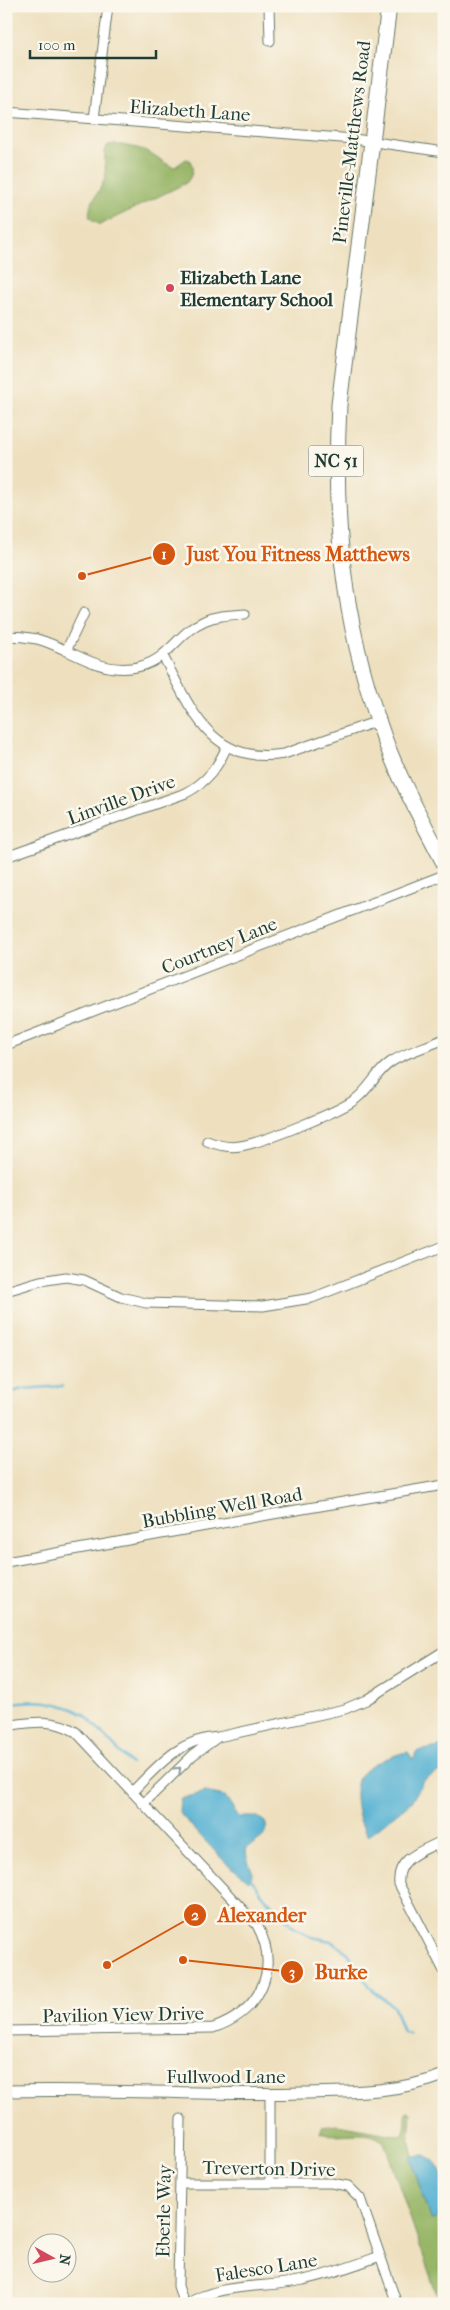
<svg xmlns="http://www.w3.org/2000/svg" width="450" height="2310" viewBox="0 0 450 2310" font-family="'IM FELL French Canon',serif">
<rect width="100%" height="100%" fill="#fbf7ec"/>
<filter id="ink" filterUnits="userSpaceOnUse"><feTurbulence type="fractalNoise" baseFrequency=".02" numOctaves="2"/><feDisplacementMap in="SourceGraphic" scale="10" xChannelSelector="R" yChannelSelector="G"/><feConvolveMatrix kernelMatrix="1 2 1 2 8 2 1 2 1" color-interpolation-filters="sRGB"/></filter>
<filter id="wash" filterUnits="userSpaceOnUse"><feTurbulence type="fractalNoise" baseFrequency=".0096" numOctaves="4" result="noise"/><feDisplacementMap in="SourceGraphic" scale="20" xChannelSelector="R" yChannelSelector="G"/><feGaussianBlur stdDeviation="1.12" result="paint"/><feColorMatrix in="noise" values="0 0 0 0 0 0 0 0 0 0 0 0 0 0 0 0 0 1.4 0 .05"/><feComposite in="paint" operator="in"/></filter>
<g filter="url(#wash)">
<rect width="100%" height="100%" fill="#eee0bf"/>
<path fill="#98b668" stroke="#5c7a4e" d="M115,144C127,146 139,147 150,153C160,158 165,165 175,167L186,159L190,160C194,170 193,175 186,183L100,225L90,218C86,205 102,190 105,177C107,167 101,154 108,145Z
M409,2111L411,2113L409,2139L413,2156L411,2160L430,2219L434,2220L444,2209L440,2268L444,2284V2304H440L384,2142C367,2127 340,2139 320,2133L322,2127L337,2125L401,2136C406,2129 404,2120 406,2112Z"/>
<path fill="#53b0d2" stroke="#397683" d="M444,1746V1769L422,1781L421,1786L411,1802L368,1836C358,1824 350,1786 362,1773C369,1765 397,1753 408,1752L413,1759L415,1758V1754L418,1751Z
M205,1792L225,1796L239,1817H258L265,1822C272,1838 254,1840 246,1850L247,1858L253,1873L249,1881L225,1862L182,1816L179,1811L180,1799Z
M425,2155C447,2165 444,2189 444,2209L434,2220L430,2219L411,2159L413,2156Z"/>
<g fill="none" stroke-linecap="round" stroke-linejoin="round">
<path stroke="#53b0d2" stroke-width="2.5" d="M6,1394L22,1389L63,1386
M6,1704C36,1699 58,1700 85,1715L131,1764
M251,1879L267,1900L294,1927L312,1937L331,1941L348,1953L363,1978L376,1993L394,2007L403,2032L409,2033"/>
</g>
</g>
<g filter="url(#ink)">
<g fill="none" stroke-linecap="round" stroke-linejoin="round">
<g stroke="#677665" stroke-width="11">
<path id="minor" d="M269,6L270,41
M6,112L354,139L444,152
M94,119L108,6
M6,636C16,636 27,637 37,639C70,648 95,672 131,668C168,664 175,634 204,621C217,615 231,615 245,614
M66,651L84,613
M163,656C191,709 211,766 284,754L378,721
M6,857L186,793C207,782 218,767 227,746
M6,1045L444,875
M207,1141C217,1145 229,1148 240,1146C261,1143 342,1111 357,1098C370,1088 377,1071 391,1062C406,1052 427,1047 444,1039
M6,1291L40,1281L66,1277L84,1280L121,1297L146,1303L263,1306L312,1298L444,1246
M6,1562L273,1514L444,1485
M6,1726C32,1722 53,1718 76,1732L257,1925C281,1969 260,2012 213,2028L6,2031
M218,1737L345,1709L366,1700L444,1651
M132,1792C158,1766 179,1739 218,1737L193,1755L143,1804
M444,1840C423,1851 396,1857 399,1884L444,1971
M437,1844L444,1857
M270,2094V2183
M181,2119L178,2286L184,2304
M180,2183H331L348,2186L360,2198L397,2304
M187,2304C221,2282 265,2289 303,2280C329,2275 355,2265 380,2256"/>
</g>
<g stroke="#677665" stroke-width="13">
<path id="tertiary" d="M6,2091C105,2088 203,2096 302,2093C350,2092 399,2093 444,2075"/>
</g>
<g stroke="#677665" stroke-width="17">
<path id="primary" d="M389,6L339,405C333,519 342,618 380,726C396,774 421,818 444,863"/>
</g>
<use href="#minor" stroke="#fff" stroke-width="9"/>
<use href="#tertiary" stroke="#fff" stroke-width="11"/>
<use href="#primary" stroke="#fff" stroke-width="15"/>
</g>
<defs><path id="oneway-chevron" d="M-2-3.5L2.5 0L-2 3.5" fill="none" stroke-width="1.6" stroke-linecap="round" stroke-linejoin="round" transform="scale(1.25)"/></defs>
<use stroke="#8f9e9a" href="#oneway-chevron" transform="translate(178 1770) rotate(-44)"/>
</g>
<circle fill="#d1495b" stroke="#fbf7ec" stroke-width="2" cx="170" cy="288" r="5"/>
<g text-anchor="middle" stroke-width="5" stroke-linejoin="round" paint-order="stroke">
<rect fill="#fbf7ec" stroke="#61756b" stroke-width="1" x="308.5" y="445.5" width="55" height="31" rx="4"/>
<g font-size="18" font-weight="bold" fill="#1f3d34">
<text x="336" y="467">NC 51</text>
</g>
<g font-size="19" fill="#1f3d34" stroke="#fbf7ec">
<text transform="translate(190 110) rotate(4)" y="7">Elizabeth Lane</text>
<text transform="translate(351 142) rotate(-83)" y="7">Pineville-Matthews Road</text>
<text transform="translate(121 799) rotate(-20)" y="7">Linville Drive</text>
<text transform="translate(219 945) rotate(-22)" y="7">Courtney Lane</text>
<text transform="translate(222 1507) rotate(-10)" y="7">Bubbling Well Road</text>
<text transform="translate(123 2014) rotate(-1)" y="7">Pavilion View Drive</text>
<text x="226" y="2083">Fullwood Lane</text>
<text transform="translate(269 2168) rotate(1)" y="7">Treverton Drive</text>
<text transform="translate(163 2211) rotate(-89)" y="7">Eberle Way</text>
<text transform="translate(266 2267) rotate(-9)" y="7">Falesco Lane</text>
</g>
<g font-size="19" font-weight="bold" fill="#1f3d34" stroke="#fbf7ec" text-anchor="start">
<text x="180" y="284">Elizabeth Lane<tspan x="180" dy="22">Elementary School</tspan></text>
</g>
</g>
<path fill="none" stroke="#d45610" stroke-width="2" d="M82 576L164 554M107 1965L195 1915M183 1960L292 1972"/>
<g fill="#d45610" stroke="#fbf7ec" stroke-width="2">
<circle cx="82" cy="576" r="5"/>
<circle cx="107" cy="1965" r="5"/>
<circle cx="183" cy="1960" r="5"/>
<circle cx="164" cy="554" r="12"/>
<circle cx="195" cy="1915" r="12"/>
<circle cx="292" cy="1972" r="12"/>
</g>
<g font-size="15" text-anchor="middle" font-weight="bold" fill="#fff">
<text x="164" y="559">1</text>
<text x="195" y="1920">2</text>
<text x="292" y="1977">3</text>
</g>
<g font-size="20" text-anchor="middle" font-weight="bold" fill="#d45610" stroke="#fbf7ec" stroke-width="5" stroke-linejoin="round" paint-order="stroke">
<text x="298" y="561">Just You Fitness Matthews</text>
<text x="262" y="1922">Alexander</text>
<text x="341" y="1979">Burke</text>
</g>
<rect width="450" height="2310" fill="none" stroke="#fbf7ec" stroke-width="25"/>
<g transform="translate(52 2258) rotate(98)"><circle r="24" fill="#fbf7ec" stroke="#a3ada2"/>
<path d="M0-4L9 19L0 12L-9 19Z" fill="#d1495b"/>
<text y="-8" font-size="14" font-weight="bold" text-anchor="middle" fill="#1f3d34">N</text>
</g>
<path d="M30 50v8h126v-8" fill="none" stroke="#1f3d34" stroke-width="2.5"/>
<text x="38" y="50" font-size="15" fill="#1f3d34" stroke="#fbf7ec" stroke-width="4" paint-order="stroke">100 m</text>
</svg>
